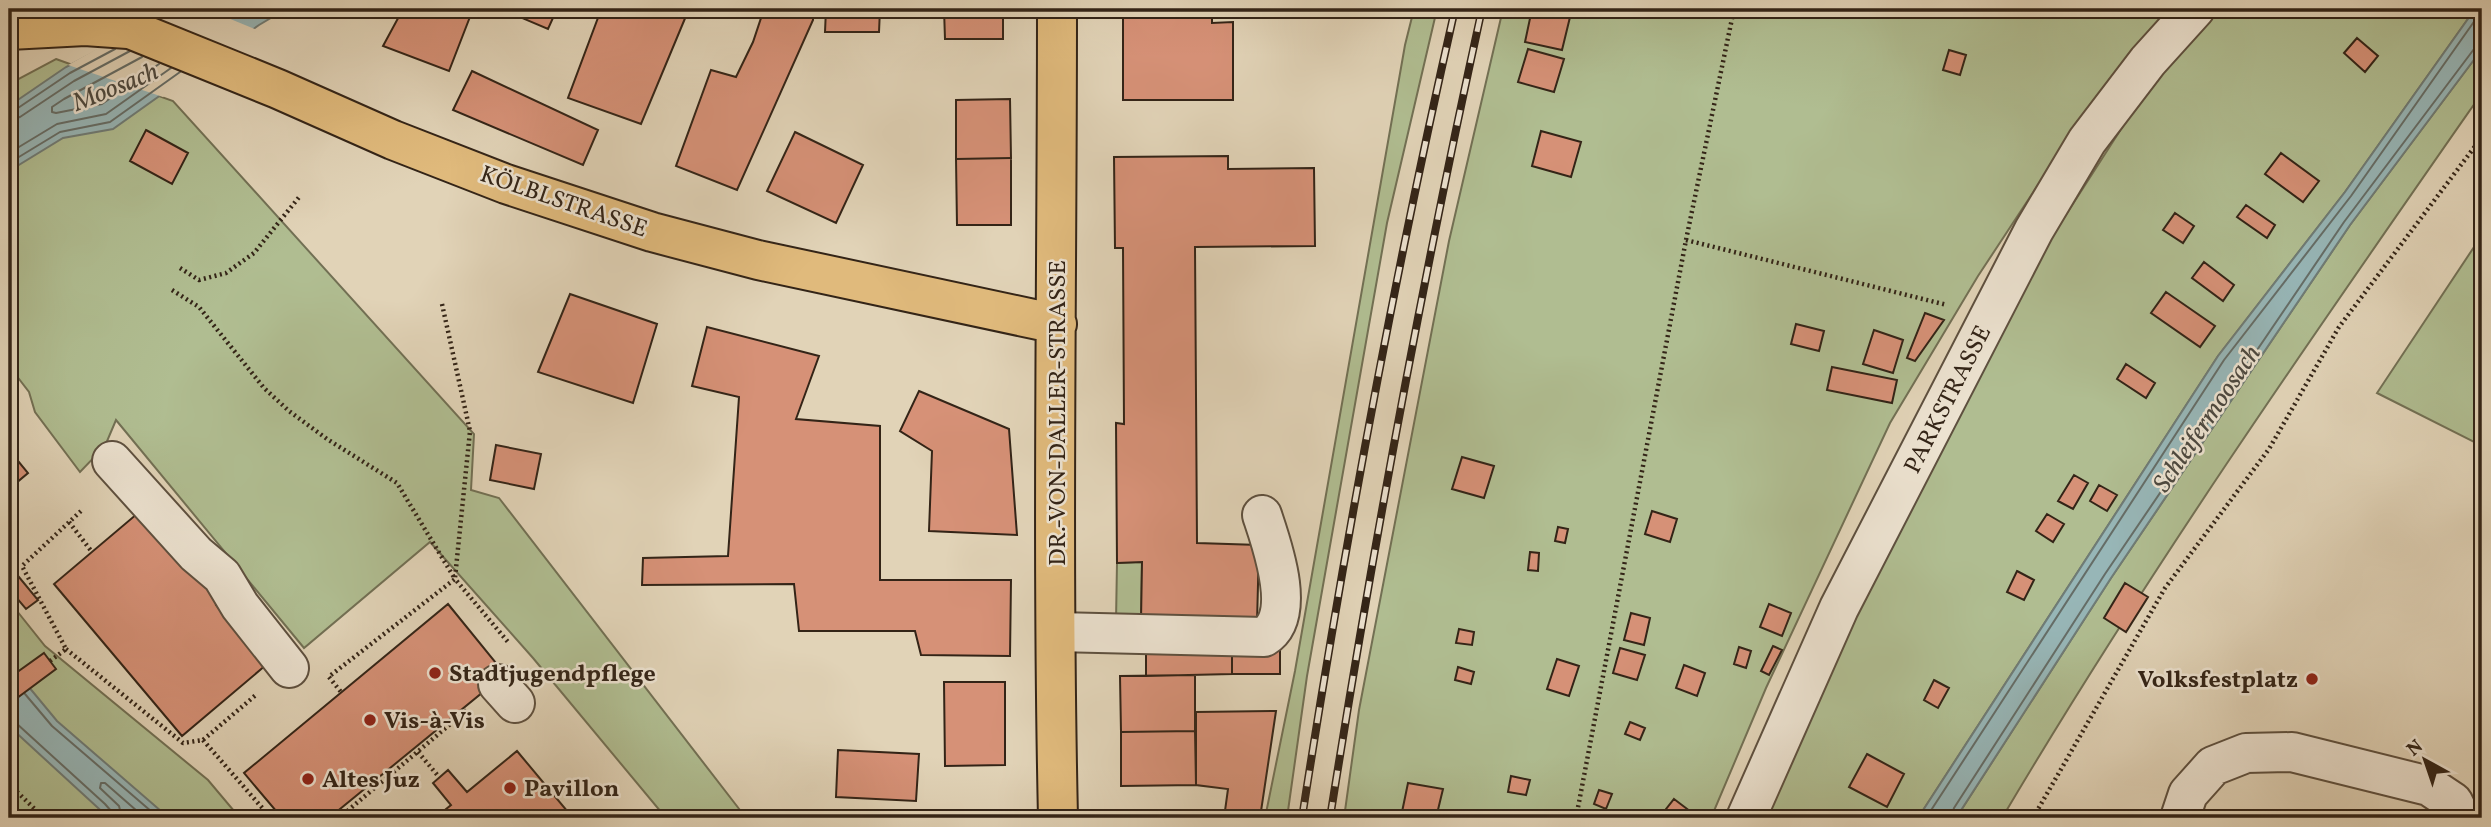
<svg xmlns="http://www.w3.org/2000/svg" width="2491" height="827" viewBox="0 0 2491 827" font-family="Vollkorn,serif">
<rect width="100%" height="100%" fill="#e1d3b7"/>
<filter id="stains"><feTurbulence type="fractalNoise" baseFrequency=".00286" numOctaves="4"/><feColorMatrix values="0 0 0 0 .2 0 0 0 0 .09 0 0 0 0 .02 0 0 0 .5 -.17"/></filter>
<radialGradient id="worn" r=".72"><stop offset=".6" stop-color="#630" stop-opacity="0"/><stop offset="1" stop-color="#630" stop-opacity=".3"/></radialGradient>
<path fill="#b0bd91" stroke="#727054" stroke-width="2" d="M1414,9H1437L1387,223L1307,676L1287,818H1265L1295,671L1405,45Z
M1503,9H2174L2067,141L1978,276L1890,423L1766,688L1711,818H1344L1359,710L1449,241Z
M2216,9H2475L2345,192L2218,356L1918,818H1766L1855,611L2051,238L2132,112L2207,17Z
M2482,49V93C2316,331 2150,568 2002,818H1956L2111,578L2350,225Z
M56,59L173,101L474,434L471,490L499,498L743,814V818H666L533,658L430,542L304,648L116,420L105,446L80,472L35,412L29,392L9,366V84Z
M2482,235V446L2377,393Z
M1142,562L1141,621H1116L1117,563Z
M9,601L45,646L208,780L240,818H12L9,809Z"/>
<path fill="#97b6b7" stroke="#6f7c77" stroke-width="2" d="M176,9H286L259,25L113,129L63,138L9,171V106L66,67Z
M2475,9H2482V49L2350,225L2111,578L1956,818H1918L2218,356L2345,192Z
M9,663L57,721L169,818H109L11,728L9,726Z"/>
<path fill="#e1d3b7" d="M169,9H206L257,30L163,97L68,65Z"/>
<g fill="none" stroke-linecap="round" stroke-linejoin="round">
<path stroke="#656d67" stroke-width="2" d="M142,57L64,99L52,107V112L56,113L102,104L159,64
M9,111L15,110L70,73L115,49
M9,120L20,117L74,81L130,51
M9,153L57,124L106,114L171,68
M9,163L60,132L110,122L180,72
M25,694L52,726L159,818
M9,721L16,723L105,804L112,812L113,818
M122,818L119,806L100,788L101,783H105L145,818
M1926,818L2224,360L2351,196L2478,16L2480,9
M1951,818L1954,808L2105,574L2344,222L2474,49L2482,46"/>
</g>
<path fill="#d69177" stroke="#332417" stroke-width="2" d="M403,9H473L449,71L383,46Z
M501,9H557L548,29Z
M584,9H664L686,16L641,124L568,98L599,15Z
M764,9H813V20L737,190L676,166L711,70L736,77L753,42Z
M826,9H880L879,32H825Z
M944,9H1003V39H945Z
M1123,9H1212V23L1233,22V100H1123Z
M1532,9H1550L1571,13L1562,50L1525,42Z
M2357,38L2378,56L2365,72L2344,53Z
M1528,49L1564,59L1554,92L1518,82Z
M1949,50L1966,55L1960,75L1943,70Z
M472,71L598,130L583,165L453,110Z
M1010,99L1011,158L956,159V100Z
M146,130L188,153L172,184L130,161Z
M1541,131L1581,142L1571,177L1532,166Z
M795,132L863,165L836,223L767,191Z
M2281,153L2319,181L2303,202L2265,174Z
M1228,156V169L1314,168L1315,246L1195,247L1197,543L1259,545L1257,623L1141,621L1142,562L1117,563L1116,423L1124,424L1123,248H1115L1114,157Z
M1011,158V225H957L956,159Z
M2246,205L2275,225L2267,238L2237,217Z
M2175,213L2194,226L2183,243L2163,230Z
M2204,262L2234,285L2223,301L2192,278Z
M2166,292L2215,326L2200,347L2151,313Z
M570,294L657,324L633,403L538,372Z
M1925,313L1944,320L1915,361L1907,358Z
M1796,324L1824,331L1819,351L1791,344Z
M707,327L819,356L796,419L880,426V580H1011L1010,656L921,655L915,631H799L794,584L642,585L643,558L728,556L739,397L692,386Z
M1874,330L1903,340L1893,373L1863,364Z
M2126,364L2155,383L2146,398L2117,379Z
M1832,367L1897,380L1892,403L1827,390Z
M919,391L1009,429L1017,535L929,531L932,451L900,431Z
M496,445L541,454L534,489L490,480Z
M9,450L28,473L9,489Z
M1462,457L1494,466L1484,498L1452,489Z
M2074,475L2088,483L2073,509L2058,501Z
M2099,485L2117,495L2107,511L2090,501Z
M1652,511L1677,519L1670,542L1645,534Z
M138,513L221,597L216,605L266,665L182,736L54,584Z
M2047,514L2064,524L2053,542L2036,531Z
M1558,527L1568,529L1565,543L1555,541Z
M1530,552L1539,553L1538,571L1528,570Z
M9,565L38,600L26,609L9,589Z
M2017,571L2034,580L2024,600L2007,592Z
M2125,583L2148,597L2126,632L2104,618Z
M448,604L505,674L329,818H282L244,773Z
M1769,604L1791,613L1782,636L1760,627Z
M1631,613L1650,618L1644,645L1624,640Z
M1459,629L1474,632L1472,645L1456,643Z
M1773,646L1782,650L1769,675L1761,671Z
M1232,647V674L1146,676V648Z
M1232,647H1280V674H1232Z
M1739,647L1751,651L1746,668L1734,664Z
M1620,648L1645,655L1637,680L1613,673Z
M44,653L56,669L9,704V678Z
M1557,659L1579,666L1569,696L1547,689Z
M1684,665L1705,673L1697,696L1676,688Z
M1458,667L1474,672L1471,684L1455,680Z
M1195,675V731L1121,732L1120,676Z
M1934,680L1949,688L1938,708L1924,700Z
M944,682H1005V765L945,766Z
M1276,711L1260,818H1224L1228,789L1196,785V712Z
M1630,722L1645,728L1640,740L1625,734Z
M1195,731L1196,785L1121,786V732Z
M838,750L919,754L916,801L836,797Z
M517,751L573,818H435L451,805L433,783L448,770L467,792Z
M1867,754L1904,774L1887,807L1849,787Z
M1511,776L1530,780L1526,795L1508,792Z
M1408,783L1443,789L1436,818L1402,812Z
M1599,790L1612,794L1606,809L1594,804Z
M1674,799L1699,818H1659Z"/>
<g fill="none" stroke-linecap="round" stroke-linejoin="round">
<g stroke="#5e503f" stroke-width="42">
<path id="minor" d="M112,461L196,554L222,576L240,606L289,668
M1057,632L1264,637C1298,616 1272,545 1262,515
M498,684L515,703
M1746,818L1839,608L2034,230L2087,141L2148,61L2195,9
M2180,818L2188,794L2213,766L2246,753L2292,752L2429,786L2453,802L2461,818"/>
</g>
<g stroke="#332417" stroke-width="42">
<path id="major" d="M95,9L130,29L278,89L393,140L506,184L652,232L758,260L1057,324
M1057,9C1057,279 1052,548 1058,818
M9,30L85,26L128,29"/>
</g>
<path stroke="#332417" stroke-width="4.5" stroke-dasharray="2 3.5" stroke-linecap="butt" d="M1686,240L1947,305
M180,268L199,280L226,273L254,253L300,196
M172,290L199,307L264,388L289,411L327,439L397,483L455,579
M442,304L470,431L455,578
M69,522L92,552
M66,649L183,743L203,740L257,694
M50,661L66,649L22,566L81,511
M331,675L455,579L508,642
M329,677L341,692
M203,740L271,818
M418,752L439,777
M9,784L44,818
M339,818L467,710
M1576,818L1686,240L1734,9
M2033,818L2165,588L2269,449L2339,327L2482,137"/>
<use href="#minor" stroke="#ece2d0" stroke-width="38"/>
<use href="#major" stroke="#e0ba7c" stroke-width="38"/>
<g stroke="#332417" stroke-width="8">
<path id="rail" d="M1302,818C1344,547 1394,277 1455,9
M1330,818C1373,547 1423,277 1482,9"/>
</g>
<use href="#rail" stroke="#ece2d0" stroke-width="5" stroke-dasharray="16" stroke-linecap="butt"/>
</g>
<g fill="#8f2418" stroke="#ece2d0" stroke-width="2.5">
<circle cx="435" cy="673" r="7"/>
<circle cx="2312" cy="679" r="7"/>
<circle cx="370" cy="720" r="7"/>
<circle cx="308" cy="779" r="7"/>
<circle cx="510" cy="788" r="7"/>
</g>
<g text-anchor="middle" stroke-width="5" stroke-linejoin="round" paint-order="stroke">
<g font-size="24" fill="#332417" stroke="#ece2d0">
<text transform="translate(564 201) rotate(19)" y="8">KÖLBLSTRASSE</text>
<text transform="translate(1947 399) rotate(-63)" y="8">PARKSTRASSE</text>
<text transform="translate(1057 413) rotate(-90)" y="8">DR.-VON-DALLER-STRASSE</text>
</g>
<g font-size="24" font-weight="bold" fill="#332417" stroke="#ece2d0" text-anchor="start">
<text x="449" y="681">Stadtjugendpflege</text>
<text x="2298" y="687" text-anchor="end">Volksfestplatz</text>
<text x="384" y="728">Vis-à-Vis</text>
<text x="322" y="787">Altes Juz</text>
<text x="524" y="796">Pavillon</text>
</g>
<g font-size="26" font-style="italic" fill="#4c483f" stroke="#ece2d0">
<text transform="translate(115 86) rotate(-22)" y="9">Moosach</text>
<text transform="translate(2206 418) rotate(-56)" y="9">Schleifermoosach</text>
</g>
</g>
<rect width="2491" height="827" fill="none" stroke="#e1d3b7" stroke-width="35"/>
<rect x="10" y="10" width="2470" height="806" fill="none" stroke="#332417" stroke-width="3.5"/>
<rect x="18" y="18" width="2456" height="792" fill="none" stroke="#332417" stroke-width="2"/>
<g transform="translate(2425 760) rotate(320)" stroke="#ece2d0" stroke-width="5" paint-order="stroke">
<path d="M0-5L12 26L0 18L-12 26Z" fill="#332417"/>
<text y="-10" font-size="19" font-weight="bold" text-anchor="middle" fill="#332417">N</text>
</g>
<rect width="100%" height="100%" filter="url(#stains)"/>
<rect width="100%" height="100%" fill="url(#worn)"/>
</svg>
